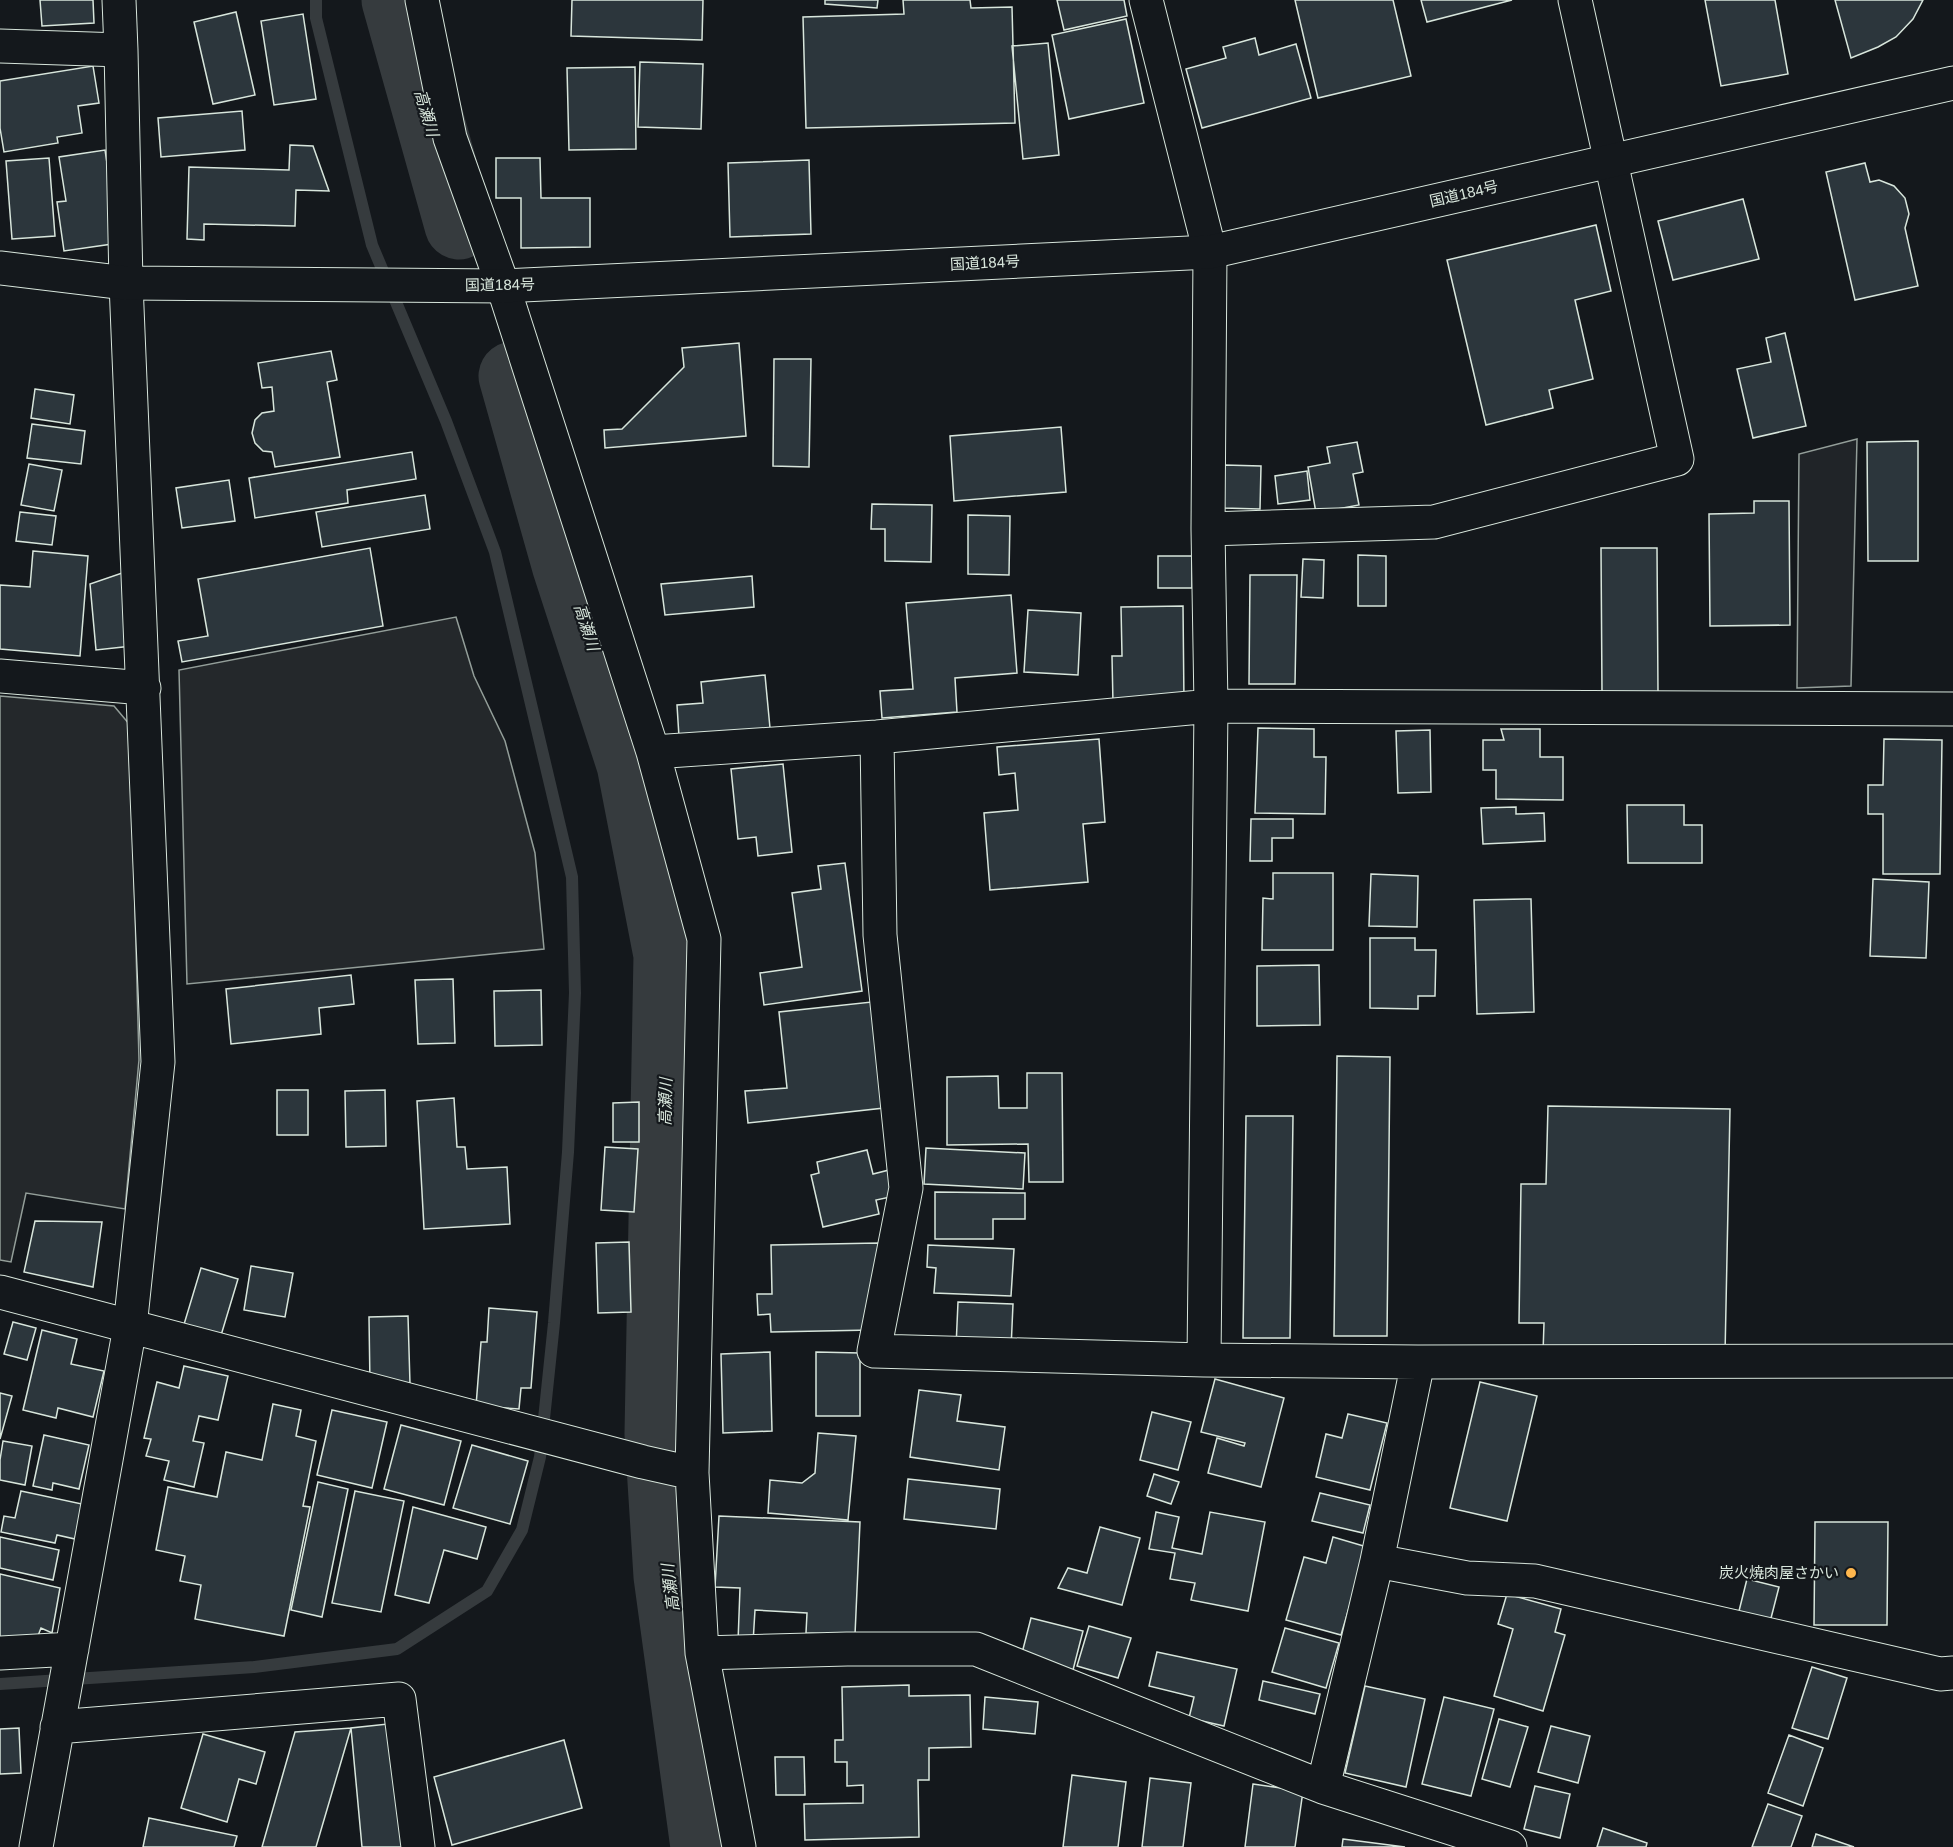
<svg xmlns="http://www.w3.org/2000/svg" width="1953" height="1847" viewBox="0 0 1953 1847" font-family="Arial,'Noto Sans JP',sans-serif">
<rect width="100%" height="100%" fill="#14181c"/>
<path fill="#202428" stroke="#939e99" stroke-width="1.5" d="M1857,439L1851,686L1797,688L1799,454Z"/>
<path fill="#24282b" stroke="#939e99" stroke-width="1.5" d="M456,617L474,676L505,741L535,853L544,949L187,984L179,670Z
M0,696L114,706L130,725L139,1060L125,1209L26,1193L11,1262L0,1260Z"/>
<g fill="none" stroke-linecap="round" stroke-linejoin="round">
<path stroke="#363b3e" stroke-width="12" d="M0,1684L254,1667L397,1649L487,1591L522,1530L540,1457L554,1323L568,1152L575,993L572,877L495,552L446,421L372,245L316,18V0"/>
<path stroke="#363b3e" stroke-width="69" d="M396,0L459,225
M513,376L566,564L631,764L668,955L659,1434L668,1576L705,1847"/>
</g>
<path fill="#2c363c" stroke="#d8e6dc" stroke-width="1.5" d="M40,0H93L94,23L42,26Z
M572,0H703L702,40L571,36Z
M825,0H878L877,8L825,4Z
M903,0H970L971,8L1012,7L1015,123L806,128L803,17L904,14Z
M1057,0H1124L1127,16L1064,30Z
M1295,0H1393L1411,76L1318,98Z
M1421,0H1512L1427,22Z
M1705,0H1775L1788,74L1721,86Z
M1835,0H1923L1913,19L1896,37L1878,47L1851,58Z
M236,12L255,95L213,104L194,22Z
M303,14L316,99L274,105L261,21Z
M1126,19L1144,103L1069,119L1052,35Z
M1255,38L1259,55L1296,44L1311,98L1202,128L1186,69L1226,58L1223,47Z
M1048,43L1059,155L1023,159L1012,46Z
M640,62L703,64L701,129L638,127Z
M93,66L99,103L78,106L82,133L57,137L58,143L4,152L0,128V81Z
M635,67L636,149L569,150L567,68Z
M242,111L245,150L161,157L158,118Z
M290,145L313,146L329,191L296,190L295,226L204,224V240L187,239L189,167L289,170Z
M105,150L119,243L64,251L57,202L66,201L59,157Z
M49,158L55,236L12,239L6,161Z
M496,158H540L541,198H590V247L521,248V198H496Z
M809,160L811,234L730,237L728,163Z
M1865,163L1870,182L1879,180L1894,186L1905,198L1909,214L1905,228L1918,286L1855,300L1826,172Z
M1743,199L1759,259L1673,280L1658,221Z
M1596,225L1611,291L1575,300L1593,379L1549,390L1553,408L1486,425L1447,260Z
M1785,333L1806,426L1753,438L1737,369L1771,362L1766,338Z
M739,343L746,436L605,448L604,430L622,429L684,367L682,348Z
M331,351L337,380L327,382L340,457L275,467L272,452L263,451L255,443L252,433L255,420L262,413L274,411L272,387L262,388L258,363Z
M774,359H811L809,467L773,466Z
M35,389L74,395L70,424L31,418Z
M32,424L85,431L81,464L27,458Z
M1061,427L1066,492L954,501L950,436Z
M1918,441V561H1868L1867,442Z
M1357,442L1363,472L1353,474L1359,505L1316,513L1308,467L1330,463L1327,447Z
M412,452L416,479L347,490L348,503L255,518L249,478Z
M29,464L62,470L54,511L21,505Z
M1224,465L1261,466L1260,509L1223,508Z
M1307,471L1310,500L1278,504L1275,476Z
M229,480L235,521L182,528L176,488Z
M425,495L430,529L322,547L316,512Z
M1754,501H1789L1790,625L1710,626L1709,514L1754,513Z
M872,504L932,505L931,562L885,561V529H871Z
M20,512L56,516L52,545L16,541Z
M968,515L1010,516L1009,575L968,574Z
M370,548L383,626L182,662L178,641L208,636L198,579Z
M1601,548H1657L1658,692L1602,693Z
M33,551L88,556L80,656L0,649V585L30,587Z
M1358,555L1386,556V606H1358Z
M1158,556H1192V588H1158Z
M1303,559L1324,560L1323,598L1301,597Z
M125,572L132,646L96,650L90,584Z
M1250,575H1297L1295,684H1249Z
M752,576L754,607L665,615L661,584Z
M1011,595L1017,673L955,678L957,712L882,718L880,691L913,689L906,603Z
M1183,606L1184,703L1113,704L1112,656H1122L1121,607Z
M1028,610L1081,613L1078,675L1024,672Z
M765,675L770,728L679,737L677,705L703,703L701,682Z
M1258,728L1314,729V757H1326L1325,814L1255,813Z
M1501,729H1540V757H1563V800L1496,799V770H1483V740H1504Z
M1430,730L1431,792L1398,793L1396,731Z
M1099,739L1105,822L1083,824L1088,882L990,890L984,813L1018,810L1015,773L999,775L997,747Z
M1884,739L1942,740L1940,874H1883V814H1868V785H1883Z
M783,764L792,852L758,856L756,837L738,839L731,769Z
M1627,805H1684V825H1702V863H1628Z
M1516,807V814L1544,813L1545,841L1483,844L1481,808Z
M1251,819H1293V838H1272V861H1250Z
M845,863L862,991L764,1005L760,973L802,967L792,893L821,889L818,866Z
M1273,873H1333V950H1262L1263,898L1273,899Z
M1371,874L1418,876L1417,927L1369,926Z
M1873,879L1929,882L1926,958L1870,956Z
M1531,899L1534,1012L1477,1014L1474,900Z
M1370,938H1415V950H1436L1435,996H1418V1009L1370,1008Z
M1319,965L1320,1025L1257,1026V966Z
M351,975L354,1004L319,1008L321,1034L231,1044L226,989Z
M453,979L455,1043L418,1044L415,980Z
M541,990L542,1045L495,1046L494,991Z
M881,1001L893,1107L748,1123L745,1091L787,1088L779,1012Z
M1337,1056L1390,1057L1387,1336H1334Z
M1027,1073H1062L1063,1182H1029L1028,1144L947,1145V1077L998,1076L999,1108H1027Z
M277,1090H308V1135H277Z
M385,1090L386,1146L346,1147L345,1091Z
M454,1098L457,1147H465L467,1169L507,1167L510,1224L424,1229L417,1101Z
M639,1102V1142H613V1103Z
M1548,1106L1730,1109L1725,1355L1543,1353L1544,1323H1519L1521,1184H1546Z
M1246,1116H1293L1290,1338H1243Z
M605,1147L638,1149L634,1212L601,1210Z
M926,1148L1025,1153L1023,1189L924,1184Z
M867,1150L873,1174L889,1170L895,1196L876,1200L879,1214L823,1227L811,1175L819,1173L817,1162Z
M935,1192L1025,1193V1219H993V1239H935Z
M35,1221L102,1222L93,1287L24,1272Z
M629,1242L631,1312L598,1313L596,1243Z
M879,1243L872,1330L771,1332L770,1314L758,1315L757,1294H772L771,1245Z
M928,1245L1014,1249L1011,1296L934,1293L936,1268L927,1267Z
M251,1266L293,1273L285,1317L244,1310Z
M201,1268L238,1279L219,1342L182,1331Z
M958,1302L1013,1304L1011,1349L956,1347Z
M489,1308L537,1312L531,1388H521L519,1409L476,1406L481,1342H487Z
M408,1316L410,1384L370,1385L369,1317Z
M13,1322L36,1328L27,1360L4,1354Z
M42,1330L77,1339L71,1364L104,1371L93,1417L58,1408L56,1418L23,1410Z
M770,1352L772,1431L723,1433L721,1354Z
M816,1352L860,1353V1416H816Z
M184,1366L228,1376L218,1420L199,1416L193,1441L204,1443L194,1487L164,1480L169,1461L146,1456L151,1439L144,1438L157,1382L179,1388Z
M1215,1379L1284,1398L1261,1487L1208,1473L1217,1438L1244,1446L1245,1443L1201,1432Z
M1480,1382L1537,1396L1507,1521L1450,1508Z
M919,1390L961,1395L957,1421L1005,1427L999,1470L910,1457Z
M0,1393L12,1396L0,1439Z
M273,1404L301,1410L296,1436L316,1441L303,1506L310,1507L284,1636L195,1619L201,1585L180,1581L185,1556L156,1550L168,1487L217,1497L226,1452L262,1460Z
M332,1410L387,1422L372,1488L317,1475Z
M1152,1412L1191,1422L1178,1470L1140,1460Z
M1348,1414L1387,1423L1370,1490L1316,1477L1326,1434L1342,1438Z
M401,1425L461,1441L444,1505L384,1489Z
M818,1433L856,1436L848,1520L768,1513L770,1480L802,1483L815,1473Z
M44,1435L89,1445L79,1489L53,1483L52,1490L33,1486Z
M3,1441L32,1446L25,1485L0,1480V1460Z
M472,1445L528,1461L510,1524L453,1508Z
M1154,1474L1179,1482L1171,1504L1147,1496Z
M908,1479L1000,1489L996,1529L904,1519Z
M318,1482L348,1489L322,1617L291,1610Z
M21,1491L82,1504L75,1539L57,1535L55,1543L1,1532L4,1516L15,1518Z
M355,1491L404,1501L381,1612L332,1603Z
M1320,1493L1370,1505L1363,1533L1312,1521Z
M413,1507L486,1527L477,1559L444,1550L429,1603L395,1595Z
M1156,1512L1179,1517L1172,1548L1202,1554L1210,1512L1265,1522L1248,1611L1191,1600L1195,1583L1170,1579L1175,1553L1149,1549Z
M719,1516L860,1522L855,1635L806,1633L807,1613L755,1610L753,1643L738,1642L740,1588L715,1587Z
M1815,1522H1888L1887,1625H1814Z
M1100,1527L1140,1538L1122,1605L1058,1588L1068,1568L1087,1573Z
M0,1537L59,1550L53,1580L0,1568Z
M1333,1537L1367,1547L1341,1635L1286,1620L1304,1557L1326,1563Z
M0,1574L60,1588L52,1633L41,1628L36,1641L0,1637Z
M1747,1579L1779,1587L1770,1622L1738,1615Z
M1507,1594L1561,1609L1555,1632L1565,1635L1543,1711L1494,1696L1513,1629L1498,1624Z
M1031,1618L1083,1631L1073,1670L1021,1657Z
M1089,1626L1131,1638L1118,1678L1077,1666Z
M1285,1628L1339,1643L1326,1688L1272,1672Z
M1157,1652L1237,1669L1224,1726L1189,1718L1194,1697L1149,1686Z
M1812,1667L1847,1678L1828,1739L1792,1728Z
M1263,1681L1320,1694L1315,1714L1259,1700Z
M909,1685V1696L970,1695L971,1747L929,1748V1780H918L919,1837L805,1840L804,1804L863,1803V1785L847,1786V1762H835V1740H843L842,1687Z
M1365,1686L1425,1699L1406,1787L1345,1773Z
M985,1697L1038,1702L1035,1734L983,1729Z
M1444,1697L1494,1709L1471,1796L1422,1784Z
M1499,1719L1528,1727L1510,1787L1482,1779Z
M397,1723L410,1847H362L351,1728Z
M1551,1726L1590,1736L1578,1783L1538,1772Z
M19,1728L21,1773L0,1774V1729Z
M351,1728L316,1847H262L295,1732Z
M203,1734L265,1752L256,1784L239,1779L227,1822L181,1808Z
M1789,1735L1823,1748L1803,1806L1768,1793Z
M564,1740L582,1808L452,1845L434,1777Z
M775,1757H804L805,1795H776Z
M1072,1775L1126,1782L1118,1847H1063Z
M1150,1778L1191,1783L1183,1847H1142Z
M1253,1784L1303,1791L1295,1847H1245Z
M1535,1786L1570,1794L1560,1838L1524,1829Z
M1768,1804L1802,1816L1791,1847H1752Z
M149,1818L237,1836L234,1847H143Z
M1603,1828L1647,1843L1646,1847H1597Z
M1816,1834L1854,1847H1812Z
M1343,1839L1405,1847H1342Z"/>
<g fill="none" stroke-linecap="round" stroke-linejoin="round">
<g stroke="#d8e6dc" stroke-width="35">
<path id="minor" d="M422,0L450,138L503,286L653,752L704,939L692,1473L702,1653L739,1847
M1146,0L1210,252L1208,529L1211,706L1204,1360L1418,1362L1377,1561L1323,1787
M0,46L121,50
M1208,529L1434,522L1677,459L1575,0
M0,676L144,688
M877,737L880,935L906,1188L874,1351L1204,1360
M653,752L877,737L1211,706L1953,709
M0,1292L643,1462L692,1473
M1418,1362L1953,1361
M1377,1561L1467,1578L1535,1581L1940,1674L1953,1673
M0,1653L72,1649
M702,1653L847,1649H976L1323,1787L1510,1847
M57,1727L399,1699L418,1847
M36,1847L130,1327L158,1062L126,283L121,50L119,0"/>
</g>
<g stroke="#d8e6dc" stroke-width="35">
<path id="trunk" d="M0,268L126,283L503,286L1210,252L1953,83"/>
</g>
<use href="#minor" stroke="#14181c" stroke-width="33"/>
<use href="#trunk" stroke="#14181c" stroke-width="33"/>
</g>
<circle fill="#ffb74d" stroke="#14181c" stroke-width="2" cx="1851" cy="1573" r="6"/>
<g text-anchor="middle" stroke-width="4.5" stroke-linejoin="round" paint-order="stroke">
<g font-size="15" fill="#d8e6dc" stroke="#14181c">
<text transform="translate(1464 194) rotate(-13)" y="5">国道184号</text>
<text transform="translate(985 263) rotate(-3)" y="5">国道184号</text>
<text transform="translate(500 285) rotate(-1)" y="5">国道184号</text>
</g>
<g font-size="15" fill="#d8e6dc" stroke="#14181c" text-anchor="end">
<text x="1839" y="1578">炭火焼肉屋さかい</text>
</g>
<g font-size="16" font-style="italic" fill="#d8e6dc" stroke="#14181c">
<text transform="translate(427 113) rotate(74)" y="6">高瀬川</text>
<text transform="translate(587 627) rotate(72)" y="6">高瀬川</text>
<text transform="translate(665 1102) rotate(-89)" y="6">高瀬川</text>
<text transform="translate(670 1588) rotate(-97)" y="6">高瀬川</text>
</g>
</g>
</svg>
